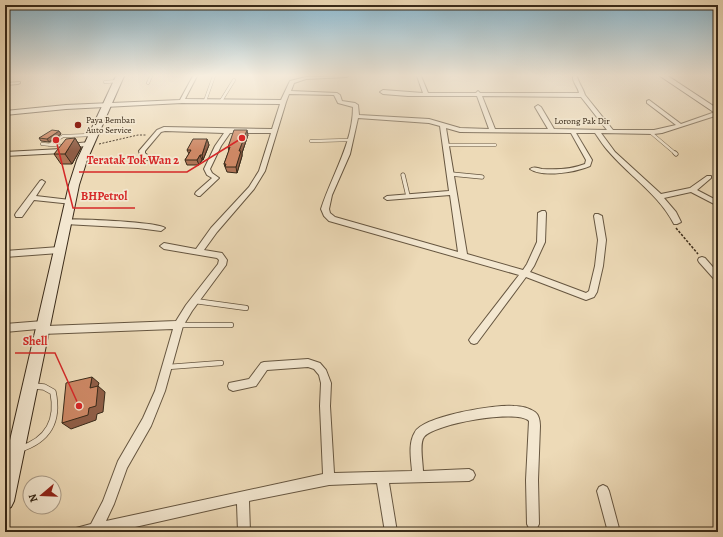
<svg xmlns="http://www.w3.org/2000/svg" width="723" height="537" viewBox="0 0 723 537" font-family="Alegreya,serif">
<rect width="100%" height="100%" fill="#eddab7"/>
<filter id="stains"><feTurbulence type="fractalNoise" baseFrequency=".005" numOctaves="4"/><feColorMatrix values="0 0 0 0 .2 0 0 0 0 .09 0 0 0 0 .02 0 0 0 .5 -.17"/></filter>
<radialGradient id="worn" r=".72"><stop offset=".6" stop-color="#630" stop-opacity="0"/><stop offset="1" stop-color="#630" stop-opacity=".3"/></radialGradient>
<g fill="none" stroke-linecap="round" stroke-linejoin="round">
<g stroke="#665640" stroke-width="3.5">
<path id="lane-far3" d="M105,82L118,81
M148,83L151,76
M205,101L214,76
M221,101L234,80
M650,132L676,154
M311,141L349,140
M42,144L64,146
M49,145L63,136L93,135
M446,145H495"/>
</g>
<g stroke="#665640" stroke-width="5">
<path id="lane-far2" d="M675,153L676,154
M451,174L482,177
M403,175L408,196"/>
</g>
<g stroke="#665640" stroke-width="6">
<path id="lane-far1" d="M195,301L246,308
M180,325H231
M168,367L221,363"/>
</g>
<g stroke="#665640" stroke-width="7">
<path id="lane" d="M20,449C48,440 59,421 53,392L44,387L34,386"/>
</g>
<g stroke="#665640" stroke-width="2">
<path id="street" d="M193,76H197L185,99L281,100L290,81L306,77L348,76L346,77L306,79L294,83L291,91L337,93L340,95L342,101L355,103L358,105L359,115L429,119L460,128L489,129L477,96H408L383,94L380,92L383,90L423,93L417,76H421L428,93H476L478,91L480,93H579C578,87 572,82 573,76H577C578,82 583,88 585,95L613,130H654L676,125L647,103V101L649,100L681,124L718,111V115L662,133L654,134L601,133L615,152L661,194L690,188L707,176H711V178L697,190L718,201V206L691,192L664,198L676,212L681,222L677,224H674C659,195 632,178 610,153C604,147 600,140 595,133H576L592,160L590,166C576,172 543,178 530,169C534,166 537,168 542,169C557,170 572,169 585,164L586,160L571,133L460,132L446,128L467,254L523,270L527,264L537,242L538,213L542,211H545L546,213L545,242L534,266L530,272L586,293L589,291L595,266L598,240L594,216L595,214H598L602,216L606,240L603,266L597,292L594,297L586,300L526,277L477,343L474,344L471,343L469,340L471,337L519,275L329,221L324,216L321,209C332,175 353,143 353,107L338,103L334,95L289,94L286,102L265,171L254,189L217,232L204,250L222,253L227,260L226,265L192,311L183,326L165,391L151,426L127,468L114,504L106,521L323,474L320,406L321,383L319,375L314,369L308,367L267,370L256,386L233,391L229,389L228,386L229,383L249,379L261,363L264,362L308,359L320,363L326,370L331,383L330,406L334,473L412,471C411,458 408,443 415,432C424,416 496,404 514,406C521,406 529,408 535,412C539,415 540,421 540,426L538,480L539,524L537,528L533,530L529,528L527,524L526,480L529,421C517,409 434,424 424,437C419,443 423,463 423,471L469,469L473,471L475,475L473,479L469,481L389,483L397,532H385L377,483L329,485L249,501L250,532H238L237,504L113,532H74L76,528L91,524L103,501L118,461L143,418L155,391L173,329L42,334L39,333L38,329L5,332V324L43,321L46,322L47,326L176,321L186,305L218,264L219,260L217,258L164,249L160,246L164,243L196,249L211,228L249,187L259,171L271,133H230L221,146L210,169L212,173L219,178L200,196H198L195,194L196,192L212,178L207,175L204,169L215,146L224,133L165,131L161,132L145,151V153L152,159L151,160H147L140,155L139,151L157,130L164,127L272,129L280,104L182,103L66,109L5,115V111L66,105L180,100ZM482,96L581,97L607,130L554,129L541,107L538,105L535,107L548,129H495ZM358,118L429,123L440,126L449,191L387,196L384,198L387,200L450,195L458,252L335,217L330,213L329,209L332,195L350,154Z
M20,82V83L18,84L5,85V83Z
M90,142L93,144L92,145L71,148L62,153L5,156V152L61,149L69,144Z
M42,180L45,182L36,196L70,200L73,202L72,204L34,200L22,217H16L15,215L16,213L40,181Z
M62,220C73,218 159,222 165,228L161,231L138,228L65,224H62L61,222Z
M59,247L63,250L59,253L5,257V251Z
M702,257L705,258L718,273V281L715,280L699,262L698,260L699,258Z
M603,485L607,487L609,491L620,532H608L597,491L599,487Z"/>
</g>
<g stroke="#392a19" stroke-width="2">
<path id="secondary" d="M116,76H124L87,160L79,185L14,501L11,507L5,510V462L69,185L77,160Z
M660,76H668L718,109V115Z"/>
</g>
<path stroke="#392a19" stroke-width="1" stroke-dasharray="2 1.5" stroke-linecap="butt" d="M99,144L138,135H146"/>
<path stroke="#392a19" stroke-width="1.5" stroke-dasharray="2.5 1.5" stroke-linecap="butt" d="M676,228L698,254"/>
<use href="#lane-far3" stroke="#f3e7d0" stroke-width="2.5"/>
<use href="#lane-far2" stroke="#f3e7d0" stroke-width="3.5"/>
<use href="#lane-far1" stroke="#f3e7d0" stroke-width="4.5"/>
<use href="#lane" stroke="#f3e7d0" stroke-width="5.5"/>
<use href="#street" fill="#f3e7d0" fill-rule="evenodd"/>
<use href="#secondary" fill="#f3e7d0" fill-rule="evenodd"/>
</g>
<path fill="#af7456" stroke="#392a19" d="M59,131L61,134L49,142L41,141L39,138Z
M248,135L242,153V156L237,173L227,172L224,164L229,151L228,147Z
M75,138L81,148L72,164H61L54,154Z
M207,139L209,145L203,160H202L199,165H187L185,160L189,154L187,150Z"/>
<path fill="#8f5e46" stroke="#392a19" d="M247,130L248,135L242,153V156L237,173L236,167L239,151Z
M59,131L61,134L49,142L47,139Z
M75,138L81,148L72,164L65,154Z
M207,139L209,145L203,160L202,155Z
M200,155L202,160L199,165L197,160Z
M92,377L99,383L98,386L105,392L103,412L97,414L96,420L71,429L62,423L90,388Z"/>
<path fill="#cc8764" stroke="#392a19" d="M52,130L59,131L47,139L39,138Z
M234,130H247L239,151H241L236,167H225L226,164H224L230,147H228Z
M75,138L65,154H54L66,139Z
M193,139H207L202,155H200L197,160H185L191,150H187Z
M92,377L90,388L98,386L96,406L89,408L88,415L62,423L66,383Z"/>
<linearGradient id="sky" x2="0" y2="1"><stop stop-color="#89b7cf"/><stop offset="0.5" stop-color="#f7eedf"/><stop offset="1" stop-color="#f7eedf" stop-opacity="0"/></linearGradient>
<rect width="723" height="151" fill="url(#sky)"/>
<circle fill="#8f2418" stroke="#f3e7d0" stroke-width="1.5" cx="78" cy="125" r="4"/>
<g text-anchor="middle" stroke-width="3.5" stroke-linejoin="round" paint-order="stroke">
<g font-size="9" fill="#392a19" stroke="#f3e7d0" text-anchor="start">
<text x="86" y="123">Paya Bemban<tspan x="86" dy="10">Auto Service</tspan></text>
</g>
<g font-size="9" fill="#392a19" stroke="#f3e7d0">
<text x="582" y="124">Lorong Pak Dir</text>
</g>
</g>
<path fill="none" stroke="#d62828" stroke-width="1.5" d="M242 138L187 172H79M56 140L73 208H135M79 406L55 353H15"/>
<g fill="#d62828" stroke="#f3e7d0" stroke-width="1.5">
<circle cx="242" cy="138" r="4"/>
<circle cx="56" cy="140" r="4"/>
<circle cx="79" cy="406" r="4"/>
</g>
<g font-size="12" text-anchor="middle" font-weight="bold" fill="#d62828" stroke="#f3e7d0" stroke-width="3.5" stroke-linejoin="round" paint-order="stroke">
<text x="133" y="164">Teratak Tok Wan 2</text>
<text x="104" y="200">BHPetrol</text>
<text x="35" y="345">Shell</text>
</g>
<rect width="723" height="537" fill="none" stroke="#eddab7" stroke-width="20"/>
<rect x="6" y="6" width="711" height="525" fill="none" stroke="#392a19" stroke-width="2"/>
<rect x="10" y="10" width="703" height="517" fill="none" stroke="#392a19"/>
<g transform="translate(42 495) rotate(251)"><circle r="19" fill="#f3e7d0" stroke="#a99b87"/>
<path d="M0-3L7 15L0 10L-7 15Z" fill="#8f2418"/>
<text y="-6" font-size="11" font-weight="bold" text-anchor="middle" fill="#392a19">N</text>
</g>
<rect width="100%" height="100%" filter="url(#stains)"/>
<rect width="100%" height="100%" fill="url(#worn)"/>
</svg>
